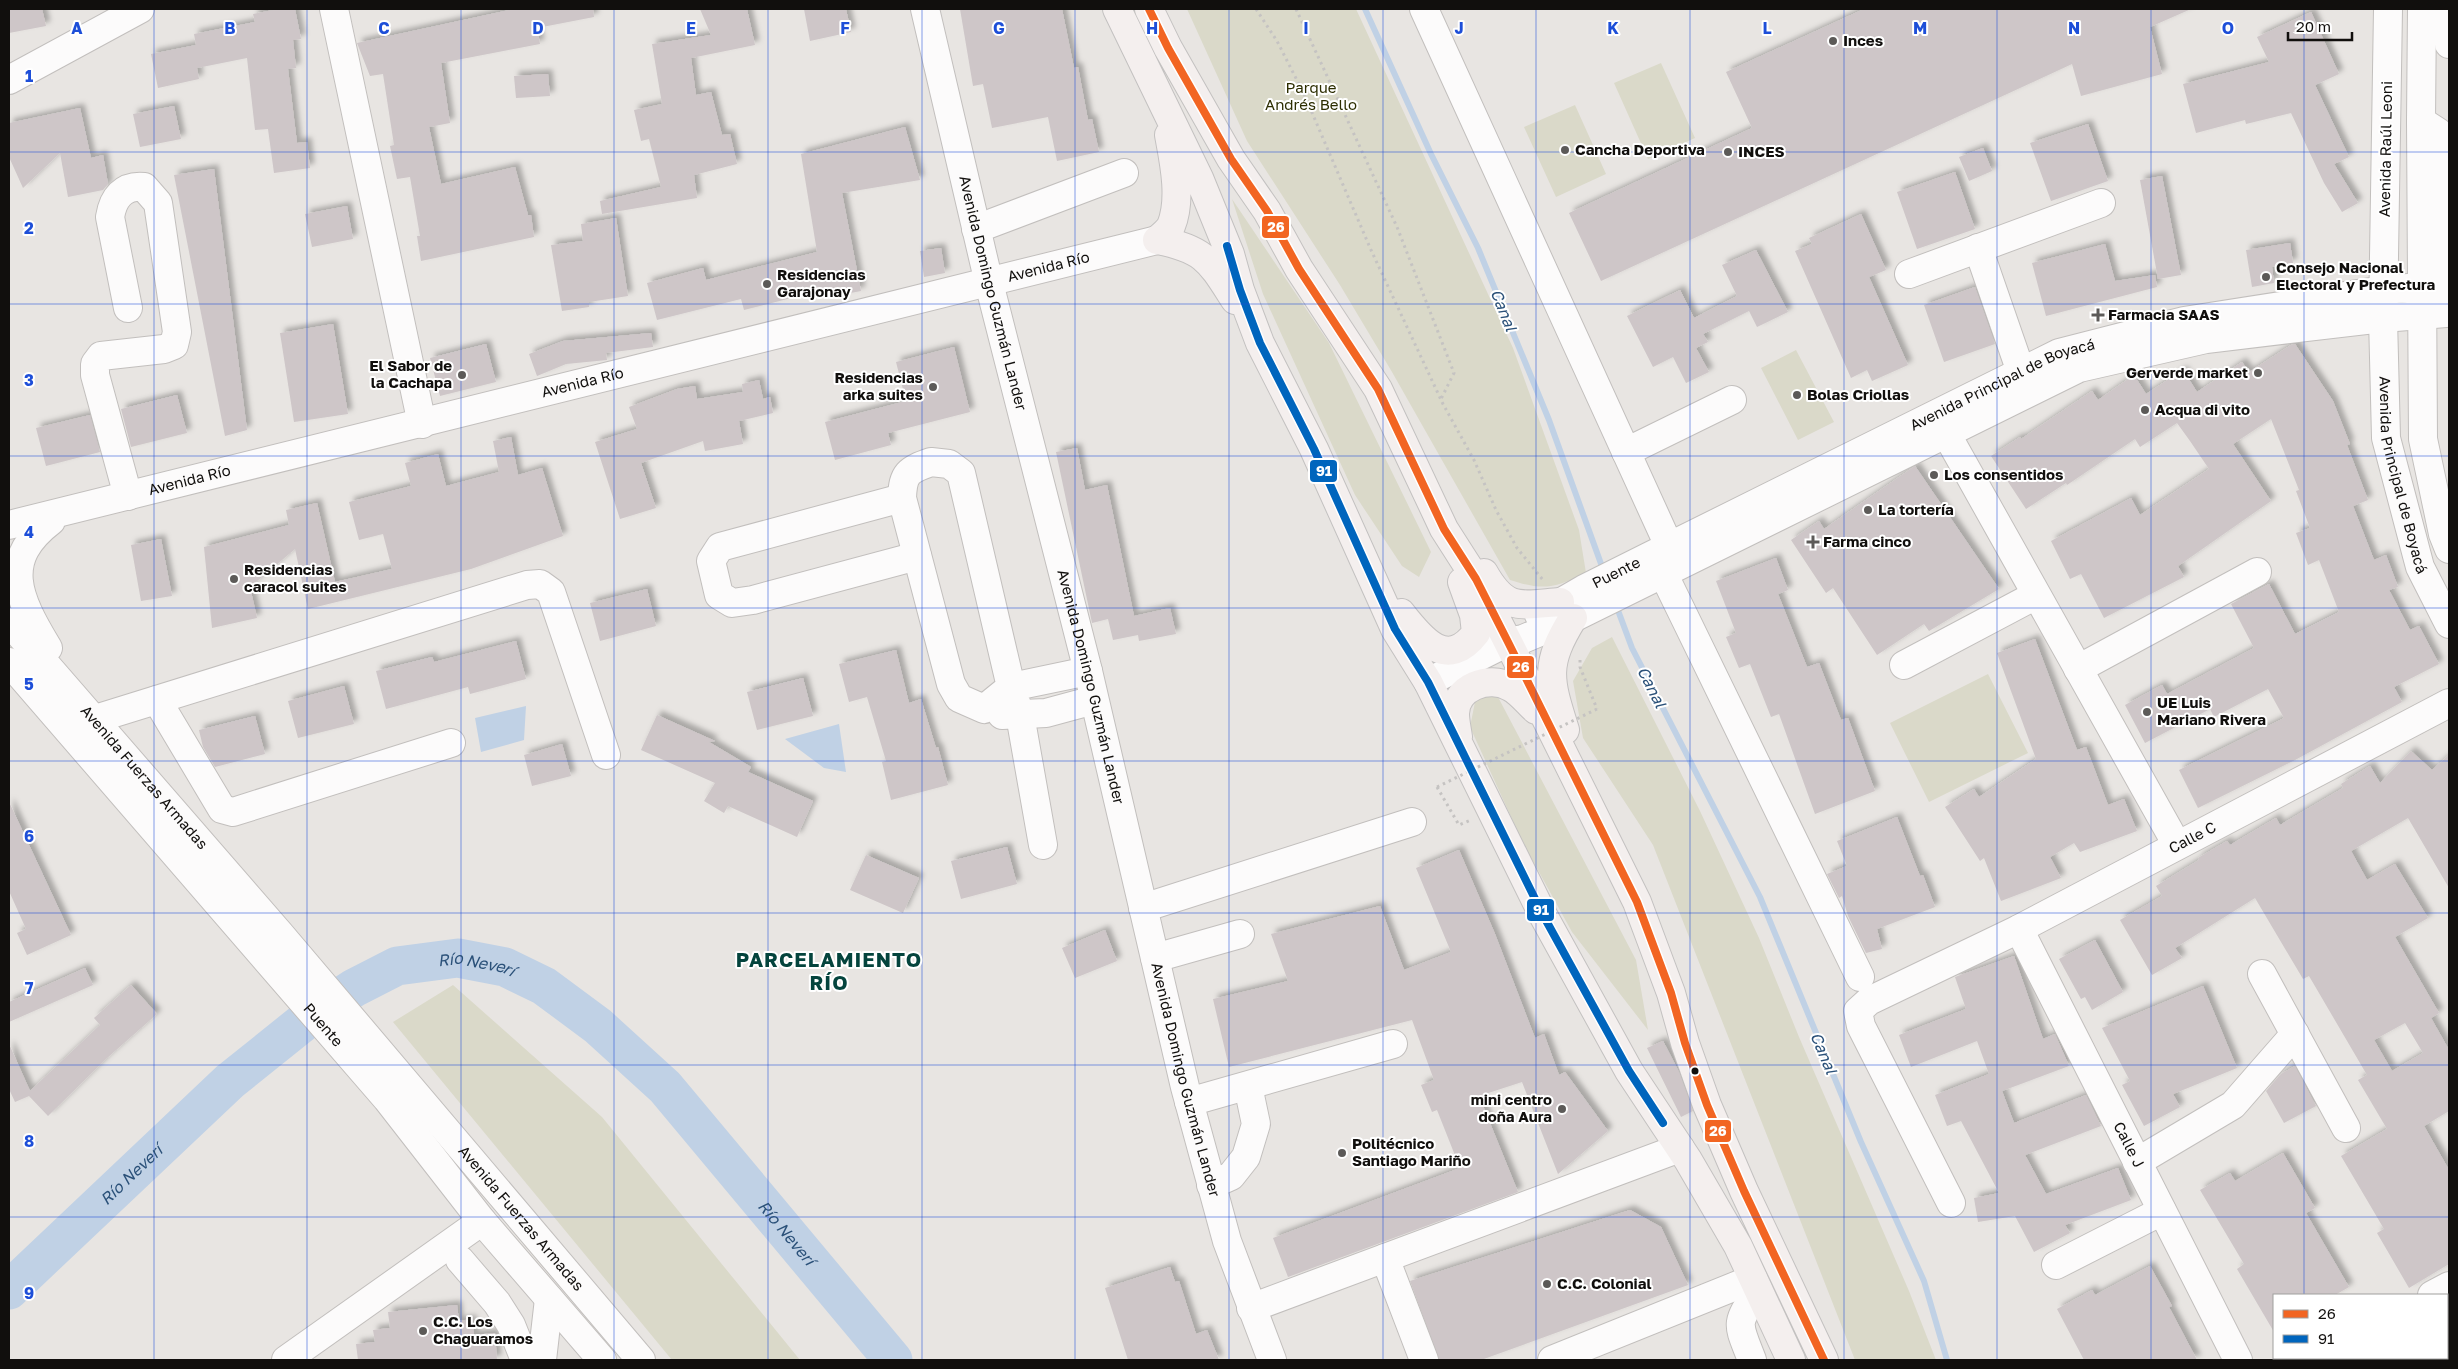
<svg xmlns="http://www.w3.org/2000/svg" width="2458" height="1369" viewBox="0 0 2458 1369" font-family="'Golos Text',sans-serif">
<defs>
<filter id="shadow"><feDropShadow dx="4.5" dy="-4.5" stdDeviation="2.5" flood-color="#0004"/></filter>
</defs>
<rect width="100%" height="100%" fill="#e8e5e2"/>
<path fill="#dad9c9" d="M1187,9H1356L1513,348L1579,530L1586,573C1554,588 1544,591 1510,580L1392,372L1340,285L1247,141Z
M1661,63L1695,138L1648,159L1614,83Z
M1575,105L1606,174L1556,197L1524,127Z
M1232,199L1329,343L1431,552L1419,577L1402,566L1355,495L1263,294Z
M1796,350L1834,422L1798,440L1761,368Z
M1612,637L1700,811L1759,938L1799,1037L1909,1291L1936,1360H1855L1653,845L1583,738L1573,681L1592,648Z
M1988,674L2028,753L1929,802L1890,723Z
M1476,697H1498L1636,960L1648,1030L1572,932L1522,841L1470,727Z
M453,985L602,1117L800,1360H672L393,1022Z"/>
<path fill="#c0d1e5" d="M526,706L524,740L481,752L475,718Z
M839,724L846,772L824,768L785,739Z"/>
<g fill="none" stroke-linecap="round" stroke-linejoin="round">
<path stroke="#c0d1e5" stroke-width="6" d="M1365,9L1431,154L1478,248L1549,420L1604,572
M1616,605L1632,648L1760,897L1861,1142L1924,1281L1947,1360"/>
<path stroke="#c0d1e5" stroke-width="39" id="s1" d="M9,1290L230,1081L311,1016L354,988L397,966L458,958L505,967L544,986L598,1026L665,1087L893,1360"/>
</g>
<path fill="#cec6c8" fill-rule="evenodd" filter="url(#shadow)" d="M9,9H42L46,26L9,33Z
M278,9H295L301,39L293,40L296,68L288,69L297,143L307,142L310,168L274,173L268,129L255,130L247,58L197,68L199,79L158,88L151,54L196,45L194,34L255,22L253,14Z
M514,9H593L594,17L537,28L540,44L441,63L450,123L429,127L441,184L515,167L528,215H531L534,237L421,261L417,236H420L410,177L397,179L390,146L394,145L383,74L370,76L357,43Z
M700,9H747L755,45L691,58L696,95L711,92L722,135L730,134L737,164L694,175L697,198L602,214L600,201L661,187L649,139L641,141L634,110L662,104L652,44L711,35Z
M804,9H846L851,32L810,41Z
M960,9H1062L1074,68L1078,67L1088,120L1092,119L1099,152L1057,161L1048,117L992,128L983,84L973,86Z
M1864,9H2191L2150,27L2162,74L2081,96L2072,64L1601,281L1569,213L1752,128L1726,72Z
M2311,12L2339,74L2315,85L2349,157L2334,164L2358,203L2342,212L2324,183L2291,113L2246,124L2245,120L2196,133L2183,84L2269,62L2257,37Z
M548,74L550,96L516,98L514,76Z
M174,106L181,139L140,147L133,114Z
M80,108L91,158L103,155L108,184L103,190L68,197L60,153L23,188L9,157V123Z
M2088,124L2108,181L2051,201L2030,143Z
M905,127L920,180L842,193L861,291L824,298L823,290L744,310L741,299L657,320L647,283L703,268L706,280L817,252L801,154Z
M1983,148L1992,171L1969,181L1959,157Z
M214,169L247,430L225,436L174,175Z
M1955,172L1975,229L1917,249L1897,192Z
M2162,176L2181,275L2158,279L2140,180Z
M347,206L353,239L312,247L305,214Z
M1861,214L1886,270L1869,277L1908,365L1872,381L1867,370L1851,378L1795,251L1812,244L1809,238Z
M616,218L628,296L589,302V307L562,311L551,245L583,241L581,224Z
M2290,243L2293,263L2272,267L2274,283L2252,287L2246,250Z
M2105,244L2115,281L2155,275L2157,287L2046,316L2032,263Z
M941,248L945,273L924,277L920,251Z
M1756,250L1788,312L1757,327L1749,311L1703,334L1708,342L1696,348L1709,372L1686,383L1673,357L1653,367L1627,316L1680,290L1694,318L1737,296L1722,265Z
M1975,287L1995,344L1944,362L1924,305Z
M333,324L348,414L294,422L280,333Z
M651,333L653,347L606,353L607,360L566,364L537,376L529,354L563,341Z
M486,344L496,382L440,396L430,358Z
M2295,344L2333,401L2350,444L2347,445L2368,500L2353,506L2374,560L2386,555L2398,587L2389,590L2410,630L2419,626L2439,664L2394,687L2402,702L2295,760L2198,808L2179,770L2284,718L2268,689L2214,717L2210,709L2145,743L2125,705L2162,685L2167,694L2254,648L2231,604L2269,584L2295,634L2339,612L2319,560L2308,565L2296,533L2310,528L2296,491L2299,490L2271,419L2233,444L2271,501L2178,566L2184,577L2104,618L2081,574L2070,579L2051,541L2131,498L2140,515L2209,469L2190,441L2177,423L2140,447L2135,439L2067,485L2066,483L2026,509L1991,456L2020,437L2021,439L2092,391L2098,400L2134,375L2146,394L2183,370L2197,392L2242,362L2249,372L2291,345Z
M954,347L970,412L888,433L891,445L835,460L825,422L906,401L896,362Z
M759,380L763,399L770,397L773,413L739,421L743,444L705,451L703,441L641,463L656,508L620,519L595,442L637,429L629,407L677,389L695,386L697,399L743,392L742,384Z
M177,395L187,433L131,447L121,409Z
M90,415L100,452L46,466L36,428Z
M511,437L518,475L542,468L563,536L471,569L308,609L295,549L250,587L257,618L212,628L204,547L289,525L286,510L317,503L335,582L392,569L383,534L359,540L349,502L411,486L405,463L438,454L446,486L499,472L493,441Z
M1077,448L1085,490L1107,485L1134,616L1170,608L1176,634L1139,641L1138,635L1113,640L1108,619L1092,623L1056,452Z
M1915,466L1999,589L1929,631L1924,624L1877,655L1833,588L1826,593L1791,540L1819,521L1824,529Z
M161,539L172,596L141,601L131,545Z
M1776,558L1788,590L1778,594L1807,667L1819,663L1841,720L1848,718L1875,791L1815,814L1779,714L1771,717L1750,664L1739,668L1726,637L1736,633L1716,581Z
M647,589L656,626L600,641L590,603Z
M2035,639L2077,750L2086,747L2108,805L2124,799L2137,831L2080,852L2074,843L2050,857L2061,878L2001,901L1984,858L1980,861L1945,807L1974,789L1979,797L2036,759L1997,653Z
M516,641L526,679L470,694L468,687L386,709L376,671L432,657L434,662Z
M896,650L909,703L921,699L936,748L938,747L948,785L891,800L882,762L886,761L867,697L849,702L839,664Z
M803,678L813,716L757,730L747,692Z
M344,686L354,724L298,738L288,701Z
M657,715L715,741L709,742L751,767L748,772L813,801L797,837L728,806L724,813L704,801L715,783L641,750Z
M255,716L265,754L215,767L203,747L199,730Z
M562,744L571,776L532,786L524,755Z
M2411,751L2432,770L2449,755V888L2408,818L2351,851L2367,880L2395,864L2428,918L2395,937L2439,1013L2431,1018L2449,1050V1111L2424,1126L2449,1170V1264L2409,1288L2377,1233L2384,1229L2341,1156L2387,1129L2358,1080L2367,1075L2309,976L2303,979L2255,898L2175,948L2182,958L2152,975L2120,920L2162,896L2156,886L2199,860L2198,858L2227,841L2230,845L2276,818L2280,825L2343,788L2341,784L2370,766L2380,783ZM2405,1023L2423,1053L2392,1071L2374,1040Z
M9,802L71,935L27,955L17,933L26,929L9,891Z
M1897,817L1920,876L1923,875L1935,907L1877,929L1882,949L1866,953L1848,916L1842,896L1839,898L1827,874L1847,866L1837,841Z
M1007,847L1017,884L961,899L951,861Z
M1459,850L1495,934L1535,1038L1544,1034L1559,1075L1565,1072L1608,1131L1558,1174L1522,1082L1479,1096L1518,1192L1288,1277L1273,1238L1460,1168L1437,1110L1432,1112L1421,1085L1434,1080L1412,1020L1229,1067L1213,999L1288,981L1271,934L1380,906L1404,970L1451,952L1416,868Z
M866,855L919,878L903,913L850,890Z
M1105,930L1117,961L1075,978L1062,948Z
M2095,940L2123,992L2092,1010L2085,997L2081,999L2059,959Z
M2014,956L2043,1039L2055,1034L2069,1066L2002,1091L2014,1123L2086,1095L2101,1126L2025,1155L2046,1194L2118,1168L2131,1200L2065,1225L2070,1233L2034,1252L2015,1216L1978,1222L1974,1198L1999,1193L1961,1121L1947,1126L1935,1095L1989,1074L1977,1041L1911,1067L1899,1035L1966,1009L1955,977Z
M85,968L93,985L9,1022V1002Z
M131,985L157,1014L107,1058L48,1116L29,1096L15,1102L9,1089V1044L30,1091L100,1025L94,1018Z
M2203,986L2237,1068L2173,1094L2180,1107L2144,1126L2122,1085L2130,1081L2102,1028Z
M1663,1041L1679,1072L1693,1111L1681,1117L1647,1048Z
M2295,1066L2316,1106L2284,1123L2266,1091L2281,1074Z
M2283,1153L2315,1208L2306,1213L2349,1287L2335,1295H2274V1332L2237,1269L2244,1264L2200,1190L2230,1173L2235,1181Z
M1630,1210L1661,1227L1688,1285L1481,1360H1439L1410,1281Z
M2150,1266L2172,1306L2169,1307L2197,1360H2084L2057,1309L2092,1290L2095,1295Z
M1170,1267L1175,1282L1179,1281L1196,1334L1207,1330L1219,1360H1128L1105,1288Z
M457,1305L459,1321L472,1319L474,1335L495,1333L497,1360H358L356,1344L375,1342L373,1330L390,1328L388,1312Z"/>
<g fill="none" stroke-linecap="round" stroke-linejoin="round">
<g stroke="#c2bfbd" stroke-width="30">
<g id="minor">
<path d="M334,9L422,424"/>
<path id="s2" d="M925,9L989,283L1088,671L1185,1087L1227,1241L1272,1360"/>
<path d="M1424,9L1669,546"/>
<path id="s3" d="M2388,9L2383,318L2386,438L2420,567L2449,624"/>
<path d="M2422,9L2421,121L2423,439L2443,534L2449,549"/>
<path d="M2447,9L2449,44"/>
<path d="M9,80L140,9"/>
<path d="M976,229L1124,173"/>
<path d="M1978,248L2021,372"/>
<path d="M1909,274L2101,203"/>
<path d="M1937,417L2177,845"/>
<path d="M1626,452L1732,400"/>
<path d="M931,462L949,464L961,473L1011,687L984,709L959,698L951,684L902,498C903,473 908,470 931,462Z"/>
<path d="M128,496L95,375V364L101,356L164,349L174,345L177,332L158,203L144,187C123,185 113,198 110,217L128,308"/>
<path d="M902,498L720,547L711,561L719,595L732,603L753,600L917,556"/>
<path id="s4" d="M9,525L1157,240"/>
<path d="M1663,573L1860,977"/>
<path id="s5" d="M1539,615L1584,589L1648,557L2059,353L2184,321L2383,290L2421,287"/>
<path id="s6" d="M9,622L280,934L641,1360"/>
<path d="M48,648C17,597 0,560 51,521"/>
<path id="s7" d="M9,662L387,1099L482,1221L602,1360"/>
<path d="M1904,665L2036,595"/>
<path d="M2078,669L2257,572"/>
<path d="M1428,682L1508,642L1523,639L1573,618L2079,368L2206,339L2383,318L2446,313L2444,139L2438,132L2421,121"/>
<path d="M157,700L222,809L233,812L451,743"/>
<path d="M1002,715L1046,713L1094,700"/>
<path d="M95,719L527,585L540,584L551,592L606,755"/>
<path d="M1043,845L1020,715L1011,687L1088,671"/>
<path d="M1143,908L1412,822"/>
<path id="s8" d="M2019,929L2238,1360"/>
<path d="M1155,958L1240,934"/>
<path d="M2262,974L2346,1128"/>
<path d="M1189,1102L1393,1044"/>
<path d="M2137,1162L2233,1105L2295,1034"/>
<path d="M1211,1185L1231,1176L1246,1157L1256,1124L1248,1086"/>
<path id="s9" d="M1951,1203L1861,1026L1858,1011L1869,1001L2019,929L2449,703"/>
<path d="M1385,1258L1424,1360"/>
<path d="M460,1260L497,1303L511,1325L525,1360"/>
<path d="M2056,1265L2162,1211"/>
<path d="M2432,1295L2449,1286"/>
<path d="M1251,1308L1680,1148"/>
<path d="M286,1360L482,1221"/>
<path d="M542,1360L549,1299"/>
<path d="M1552,1360L1753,1279"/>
<path d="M1752,1360C1737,1321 1735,1326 1758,1290"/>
<path d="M2301,1360L2306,1358"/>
</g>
</g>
<g stroke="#c3c1c0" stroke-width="30">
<path id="major" d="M1117,9L1199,178L1230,254L1240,290L1260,343L1314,449L1395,629L1428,682L1543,915L1629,1071L1688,1160L1738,1246L1791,1360
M1149,9L1168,48L1231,159L1267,211L1299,269L1378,389L1444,529L1476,579L1508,642L1637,902L1671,993L1685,1043L1707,1105L1744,1191L1824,1360
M1157,240C1162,236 1168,231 1171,226C1182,199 1174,162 1169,135
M1157,240C1205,249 1210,261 1235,300
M1484,573C1506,612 1521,605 1560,602
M1401,613C1422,640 1447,671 1476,633L1474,615L1462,582
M1565,730C1549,679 1544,665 1573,618
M1458,737C1457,730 1455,721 1455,714C1455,687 1489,675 1510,687C1520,692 1528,703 1536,710"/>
</g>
<path stroke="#c5c3c2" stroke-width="3" stroke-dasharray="2.5 4" stroke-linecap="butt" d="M1256,9L1277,41L1304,94L1371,250L1443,404L1474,460L1496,510L1517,548L1543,580
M1296,9L1397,227L1454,373L1441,399
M1580,660V667L1597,709
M1437,787L1459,825L1471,820"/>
<use href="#minor" stroke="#fcfbfb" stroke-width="28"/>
<use href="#major" stroke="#f4efee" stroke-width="28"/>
<path stroke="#c5c3c2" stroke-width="3" stroke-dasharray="2.5 4" stroke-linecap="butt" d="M1437,787L1597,709"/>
<g stroke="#fff" stroke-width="11">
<path id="bus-1" d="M1149,9L1168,48L1231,159L1267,211L1299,269L1378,389L1444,529L1476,579L1508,642L1637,902L1671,993L1685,1043L1707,1105L1744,1191L1824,1360"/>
</g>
<g stroke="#fff" stroke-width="11">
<path id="bus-2" d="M1227,246L1240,290L1260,343L1314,449L1395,629L1428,682L1543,915L1629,1071L1663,1123"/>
</g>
<use href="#bus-1" stroke="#f26522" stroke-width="8"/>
<use href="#bus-2" stroke="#0065bd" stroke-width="8"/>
</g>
<path fill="none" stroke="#1d4ed8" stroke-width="1" stroke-opacity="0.55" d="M154,9V1360M307,9V1360M461,9V1360M614,9V1360M768,9V1360M922,9V1360M1075,9V1360M1229,9V1360M1383,9V1360M1536,9V1360M1690,9V1360M1844,9V1360M1997,9V1360M2151,9V1360M2304,9V1295M9,152H2449M9,304H2449M9,456H2449M9,608H2449M9,761H2449M9,913H2449M9,1065H2449M9,1217H2449M2304,1358V1360"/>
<g fill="#5c5a58" stroke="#fff" stroke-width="2">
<circle cx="1833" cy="41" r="5"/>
<circle cx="1565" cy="150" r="5"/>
<circle cx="1728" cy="152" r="5"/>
<circle cx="2266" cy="277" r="5"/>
<circle cx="767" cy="284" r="5"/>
<path d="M2095.5 307.5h5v5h5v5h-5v5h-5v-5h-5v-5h5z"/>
<circle cx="2258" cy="373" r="5"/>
<circle cx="462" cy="375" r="5"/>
<circle cx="933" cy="387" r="5"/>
<circle cx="1797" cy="395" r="5"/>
<circle cx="2145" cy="410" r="5"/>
<circle cx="1934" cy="475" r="5"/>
<circle cx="1868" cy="510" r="5"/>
<path d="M1810.5 534.5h5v5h5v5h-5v5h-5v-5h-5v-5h5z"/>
<circle cx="234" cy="579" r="5"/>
<circle cx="2147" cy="712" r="5"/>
<circle cx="1562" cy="1109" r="5"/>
<circle cx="1342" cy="1153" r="5"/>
<circle cx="1547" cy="1284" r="5"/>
<circle cx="423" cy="1331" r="5"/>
</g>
<circle fill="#110f0d" stroke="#fff" stroke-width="2" cx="1695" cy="1071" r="4.5"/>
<g text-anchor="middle" stroke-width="4" stroke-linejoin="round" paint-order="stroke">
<g font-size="15" font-weight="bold" fill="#110f0d" stroke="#fff" text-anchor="start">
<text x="1843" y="46">Inces</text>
<text x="1575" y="155">Cancha Deportiva</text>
<text x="1738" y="157">INCES</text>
<text x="2276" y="273">Consejo Nacional<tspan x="2276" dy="17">Electoral y Prefectura</tspan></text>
<text x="777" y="280">Residencias<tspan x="777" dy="17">Garajonay</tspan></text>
<text x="2108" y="320">Farmacia SAAS</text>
<text x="452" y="371" text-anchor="end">El Sabor de<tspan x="452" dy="17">la Cachapa</tspan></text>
<text x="2248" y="378" text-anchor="end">Gerverde market</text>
<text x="923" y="383" text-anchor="end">Residencias<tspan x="923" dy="17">arka suites</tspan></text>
<text x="1807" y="400">Bolas Criollas</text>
<text x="2155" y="415">Acqua di vito</text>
<text x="1944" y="480">Los consentidos</text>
<text x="1878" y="515">La tortería</text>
<text x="1823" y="547">Farma cinco</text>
<text x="244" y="575">Residencias<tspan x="244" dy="17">caracol suites</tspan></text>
<text x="2157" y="708">UE Luis<tspan x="2157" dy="17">Mariano Rivera</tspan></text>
<text x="1552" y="1105" text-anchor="end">mini centro<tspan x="1552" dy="17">doña Aura</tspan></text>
<text x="1352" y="1149">Politécnico<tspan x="1352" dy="17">Santiago Mariño</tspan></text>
<text x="1557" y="1289">C.C. Colonial</text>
<text x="433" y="1327">C.C. Los<tspan x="433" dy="17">Chaguaramos</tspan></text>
</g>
<g font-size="15" fill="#2c2d00" stroke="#fff">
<text x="1311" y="93">Parque<tspan x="1311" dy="17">Andrés Bello</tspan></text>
</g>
<g font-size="15" fill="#110f0d" stroke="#fff">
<text transform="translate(2386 149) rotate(-89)" y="5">Avenida Raúl Leoni</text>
<text dy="5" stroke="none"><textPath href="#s4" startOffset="1071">Avenida Río</textPath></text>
<text dy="5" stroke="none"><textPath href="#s2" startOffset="292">Avenida Domingo Guzmán Lander</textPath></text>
<text dy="5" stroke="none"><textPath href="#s4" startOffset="591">Avenida Río</textPath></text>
<text dy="5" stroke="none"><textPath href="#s5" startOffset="518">Avenida Principal de Boyacá</textPath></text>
<text dy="5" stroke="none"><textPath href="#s3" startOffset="468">Avenida Principal de Boyacá</textPath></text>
<text dy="5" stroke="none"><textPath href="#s4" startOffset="186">Avenida Río</textPath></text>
<text dy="5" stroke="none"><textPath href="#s5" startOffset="88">Puente</textPath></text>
<text dy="5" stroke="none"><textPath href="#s2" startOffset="698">Avenida Domingo Guzmán Lander</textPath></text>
<text dy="5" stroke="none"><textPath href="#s6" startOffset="206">Avenida Fuerzas Armadas</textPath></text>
<text dy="5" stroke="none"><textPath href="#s9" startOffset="591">Calle C</textPath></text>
<text dy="5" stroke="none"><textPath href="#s7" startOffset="480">Puente</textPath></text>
<text dy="5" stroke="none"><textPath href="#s2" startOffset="1102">Avenida Domingo Guzmán Lander</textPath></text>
<text dy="5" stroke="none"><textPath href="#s8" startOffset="242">Calle J</textPath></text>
<text dy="5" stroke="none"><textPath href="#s6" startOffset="786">Avenida Fuerzas Armadas</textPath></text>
</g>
<g font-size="16" font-style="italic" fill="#2b5179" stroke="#fff">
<text transform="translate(1504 310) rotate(68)" y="6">Canal</text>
<text transform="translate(1652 687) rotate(63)" y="6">Canal</text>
<text dy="6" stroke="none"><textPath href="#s1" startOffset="588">Río Neverí</textPath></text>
<text transform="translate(1824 1053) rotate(67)" y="6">Canal</text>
<text dy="6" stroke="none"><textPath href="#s1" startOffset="168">Río Neverí</textPath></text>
<text dy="6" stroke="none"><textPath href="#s1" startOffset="1008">Río Neverí</textPath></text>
</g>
<g font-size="20" font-weight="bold" letter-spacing="1" fill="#04443d" stroke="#fff">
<text x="829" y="967">PARCELAMIENTO<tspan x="829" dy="23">RÍO</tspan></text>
</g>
</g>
<g font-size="16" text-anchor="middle" font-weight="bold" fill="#1d4ed8" stroke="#fff" stroke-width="4" stroke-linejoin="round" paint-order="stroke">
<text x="77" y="34">A</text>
<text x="230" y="34">B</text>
<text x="384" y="34">C</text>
<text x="538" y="34">D</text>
<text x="691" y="34">E</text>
<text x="845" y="34">F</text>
<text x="999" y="34">G</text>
<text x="1152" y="34">H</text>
<text x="1306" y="34">I</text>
<text x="1459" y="34">J</text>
<text x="1613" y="34">K</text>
<text x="1767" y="34">L</text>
<text x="1920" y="34">M</text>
<text x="2074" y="34">N</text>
<text x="2228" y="34">O</text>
<text x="29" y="82">1</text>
<text x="29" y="234">2</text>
<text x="29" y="386">3</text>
<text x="29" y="538">4</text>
<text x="29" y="690">5</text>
<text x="29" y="842">6</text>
<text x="29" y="994">7</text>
<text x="29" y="1147">8</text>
<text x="29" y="1299">9</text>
</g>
<g stroke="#fff" stroke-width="2">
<rect x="1261" y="215" width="29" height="24" rx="5" fill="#f26522"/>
<rect x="1309" y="459" width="29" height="24" rx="5" fill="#0065bd"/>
<rect x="1506" y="655" width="29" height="24" rx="5" fill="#f26522"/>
<rect x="1526" y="898" width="29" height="24" rx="5" fill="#0065bd"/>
<rect x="1704" y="1119" width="28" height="24" rx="5" fill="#f26522"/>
</g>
<g font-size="14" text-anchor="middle" font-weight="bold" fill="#fff">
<text x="1276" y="232">26</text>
<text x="1324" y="476">91</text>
<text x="1521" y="672">26</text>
<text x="1541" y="915">91</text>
<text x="1718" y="1136">26</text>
</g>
<rect width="2458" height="1369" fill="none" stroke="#110f0d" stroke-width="20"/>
<rect x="2273" y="1294" width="175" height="65" fill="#ffffff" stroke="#a09f9e"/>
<rect x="2283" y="1310" width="25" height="8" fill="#f26522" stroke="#a09f9e"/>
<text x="2318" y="1319" font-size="15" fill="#110f0d">26</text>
<rect x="2283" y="1335" width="25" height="8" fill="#0065bd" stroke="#a09f9e"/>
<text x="2318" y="1344" font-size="15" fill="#110f0d">91</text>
<path d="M2288 32v8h64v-8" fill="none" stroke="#110f0d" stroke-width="2.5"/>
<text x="2296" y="32" font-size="15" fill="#110f0d" stroke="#ffffff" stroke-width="4" paint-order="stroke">20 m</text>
</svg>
